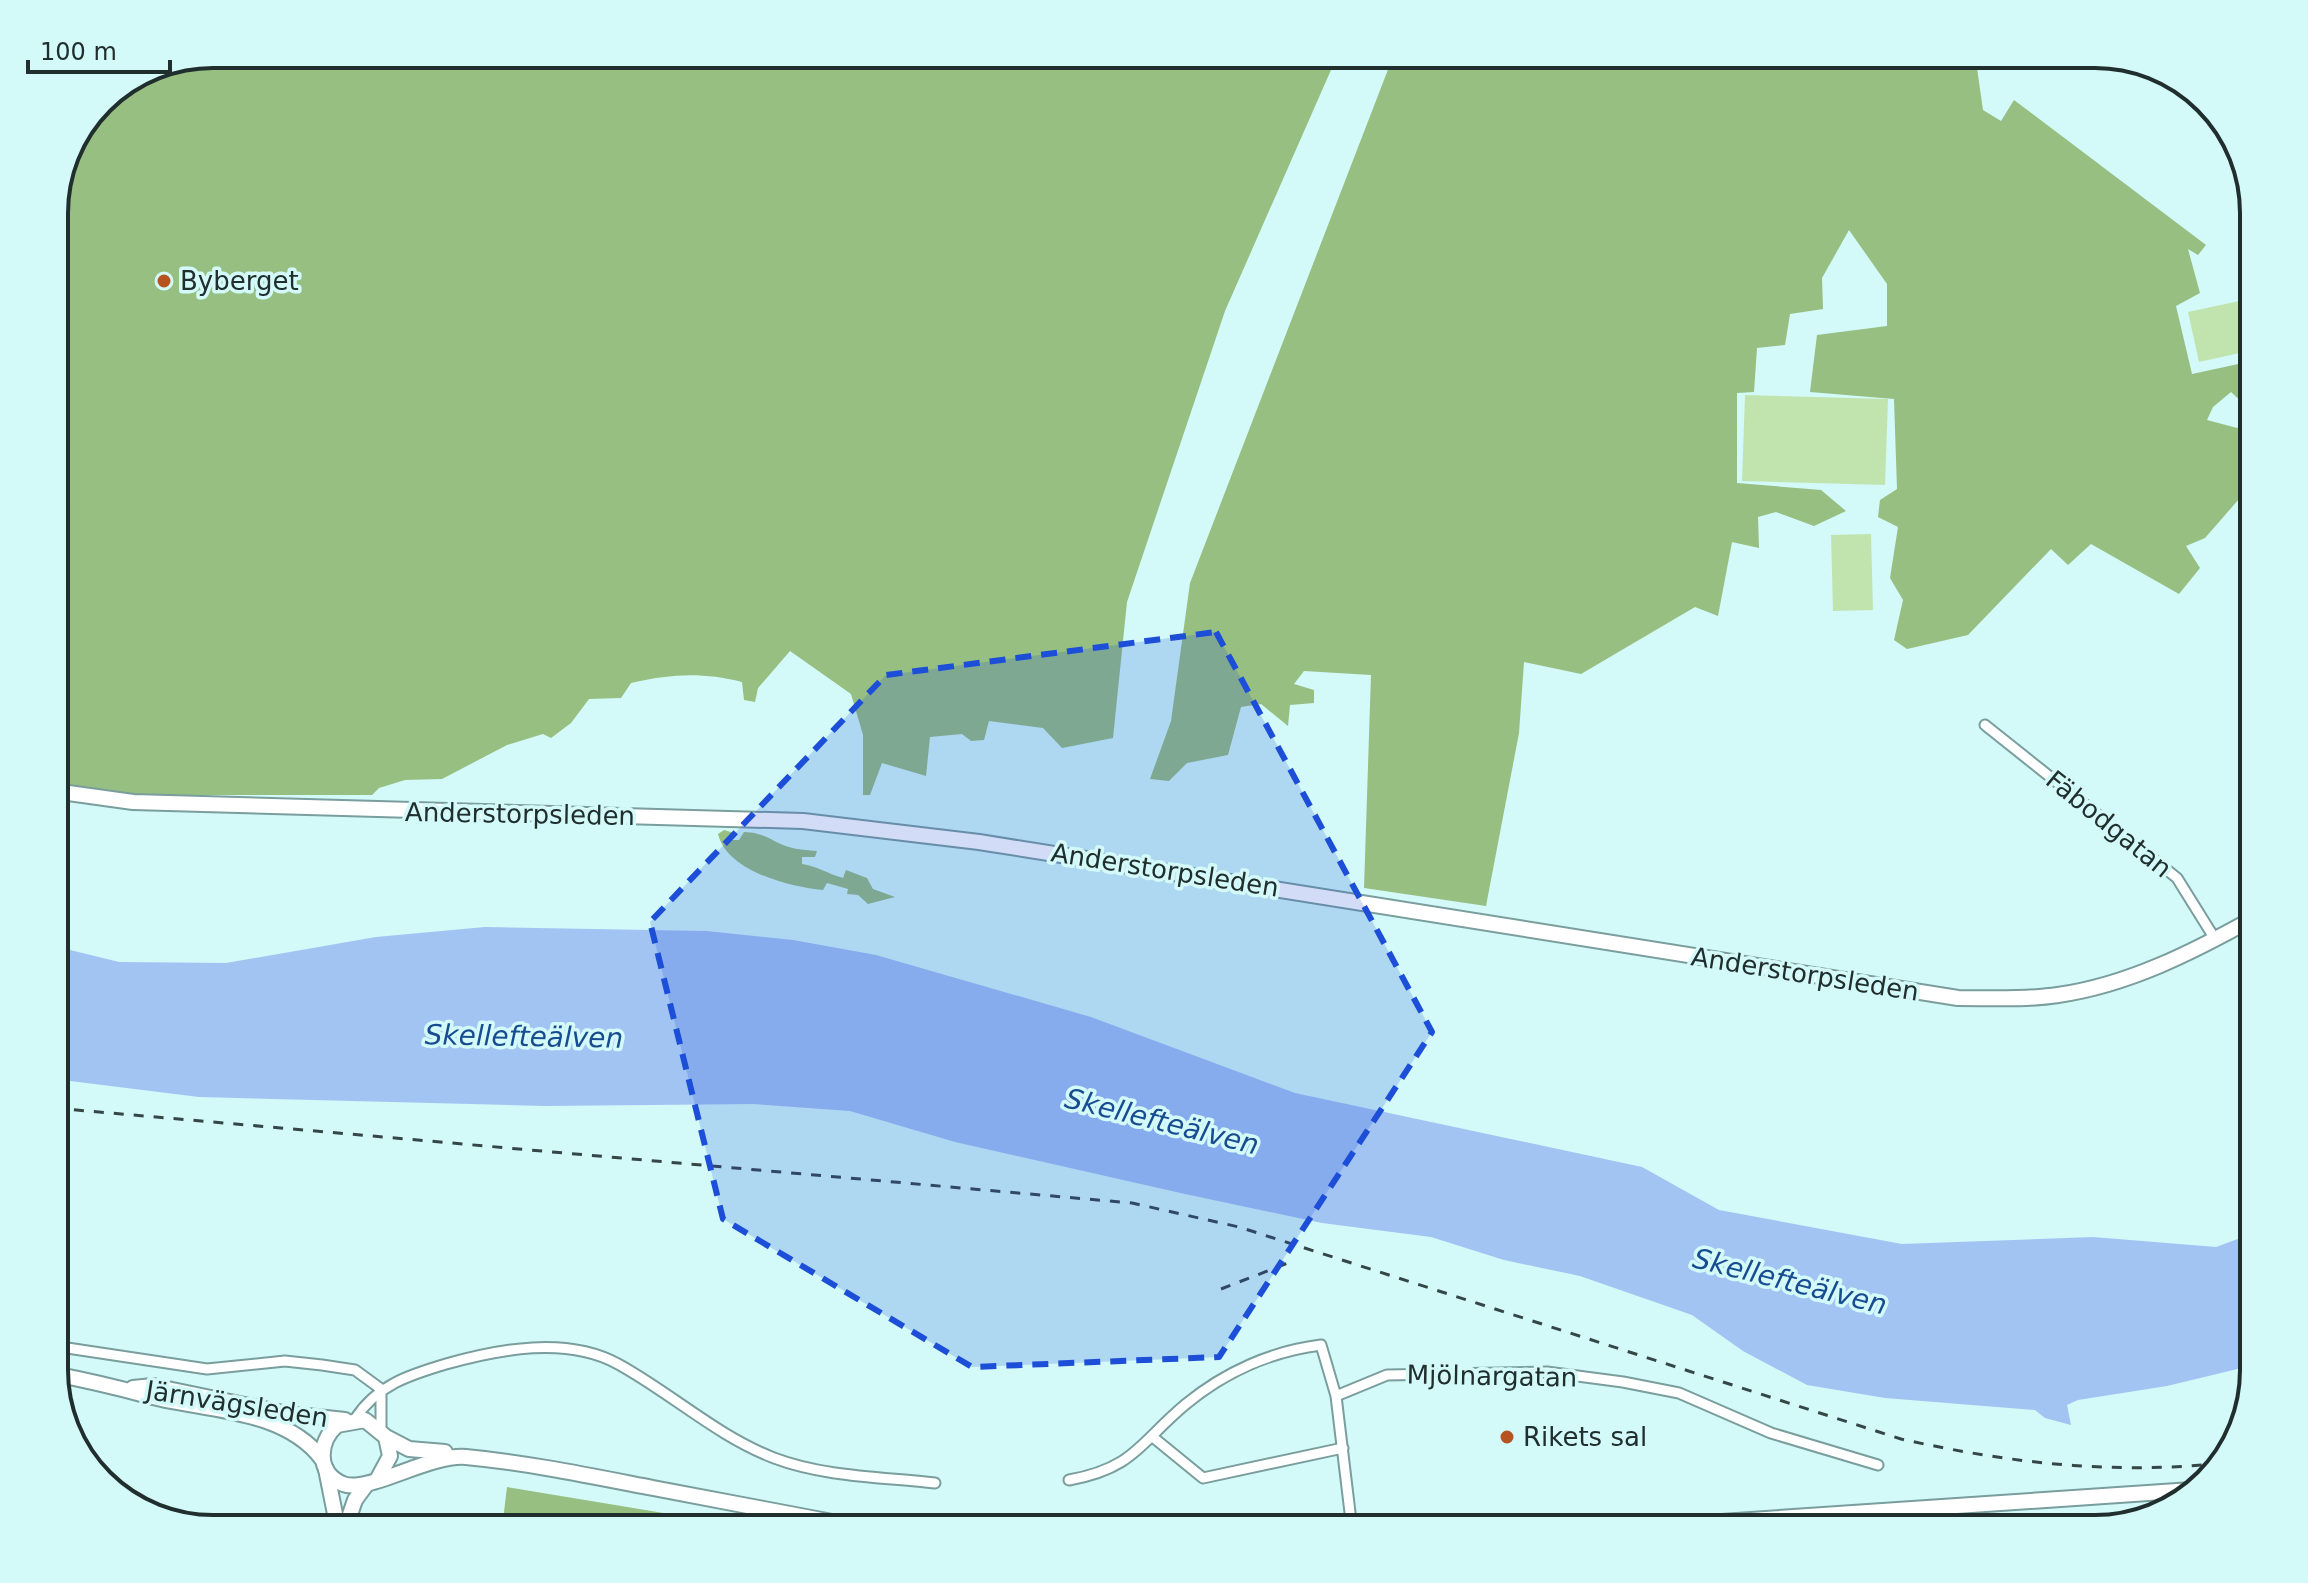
<svg xmlns="http://www.w3.org/2000/svg" width="2308" height="1583" viewBox="0 0 2308 1583" font-family="'DejaVu Sans',sans-serif">
<rect width="100%" height="100%" fill="#d3f9f9"/>
<path fill="#c1e4af" d="M2239,301L2249,351L2199,362L2188,312Z
M1745,395L1888,399L1885,485L1742,481Z
M1871,534L1873,610L1833,611L1831,535Z"/>
<path fill="#96bf81" d="M213,54H1338L1225,311L1127,602L1113,738L1062,748L1043,728L989,721L984,740L971,741L962,734L930,737L926,776L882,763L870,795H863V735L851,694L790,651L758,688L755,702L744,700L742,682C702,672 671,674 631,683L621,698L589,699L571,723L551,738L543,734L507,745L442,779L405,780L379,788L372,795H137L54,784V203L66,152L101,100L152,66Z
M1394,54H1975L1983,110L2001,121L2014,100L2206,245L2198,255L2188,249L2200,293L2176,306L2192,374L2243,363L2254,373V404L2248,408L2231,392L2213,407L2207,420L2237,428L2254,414V491H2246L2205,538L2186,546L2200,568L2179,594L2091,544L2068,565L2051,549L1968,635L1907,649L1894,640L1903,600L1890,578L1898,527L1878,517L1880,500L1897,489L1894,399L1810,392L1817,335L1887,326V284L1849,230L1822,278L1823,309L1790,314L1785,345L1757,348L1754,392L1737,393V483L1821,490L1846,511L1814,526L1776,512L1758,517L1759,548L1732,542L1718,616L1695,607L1581,674L1524,662L1519,733L1486,906L1364,888L1371,675L1304,671L1294,684L1314,690V703L1290,705L1288,726L1261,704L1241,707L1228,755L1187,763L1169,781L1150,779L1171,721L1190,583Z
M724,830L734,833L731,840H739L744,832C767,833 772,842 789,847C798,850 808,850 817,851L815,857H802V864C817,866 828,874 843,878L846,870L867,878L873,889L895,897L868,904L858,895L847,894L848,889L827,883L823,890C789,887 727,871 718,834Z
M507,1487L760,1529H502Z"/>
<path fill="#a2c4f3" d="M485,927L707,931L793,940L876,955L1091,1017L1295,1093L1642,1167L1719,1210L1902,1244L2093,1237L2216,1247L2254,1233V1365L2167,1386L2078,1400L2067,1405L2071,1425L2045,1418L2035,1410L1885,1398L1807,1385L1743,1351L1692,1315L1580,1276L1504,1260L1431,1237L1322,1223L1185,1194L955,1142L850,1111L753,1104L544,1106L199,1097L54,1079V946L119,962L226,963L376,937Z"/>
<g fill="none" stroke-linecap="round" stroke-linejoin="round">
<g stroke="#7a9d9d" stroke-width="13">
<path id="street" d="M1985,725L2177,878L2215,939
M54,1346L207,1369L285,1361L322,1365L355,1370L381,1389
M1336,1396L1387,1375L1547,1372L1623,1382L1679,1393L1771,1433L1878,1465
M355,1419C377,1385 409,1375 446,1364C499,1349 567,1336 618,1364C671,1393 717,1436 774,1458C824,1477 882,1477 935,1483
M381,1429V1389
M1154,1438L1203,1478L1343,1448
M1069,1480C1135,1468 1140,1442 1186,1404C1225,1372 1272,1351 1321,1345L1336,1396L1352,1529"/>
</g>
<g stroke="#7a9d9d" stroke-width="18">
<path id="secondary" d="M54,791L133,802L803,821L979,842L1958,998C1991,998 2025,1000 2058,995C2128,985 2193,952 2254,918
M326,1469L338,1529
M345,1529L355,1500L366,1485"/>
</g>
<g stroke="#7a9d9d" stroke-width="18">
<path id="primary" d="M54,1374C85,1380 115,1387 145,1395C201,1411 283,1407 322,1459
M133,1388L153,1386L288,1414L345,1420
M386,1437L409,1449L445,1452
M377,1480L390,1456L386,1437L365,1420L337,1425C318,1442 316,1473 343,1484C367,1494 429,1454 466,1457C529,1463 591,1476 653,1488C725,1502 797,1515 869,1529
M1618,1529L2192,1490"/>
</g>
<use href="#street" stroke="#fff" stroke-width="9"/>
<use href="#secondary" stroke="#fff" stroke-width="14"/>
<use href="#primary" stroke="#fff" stroke-width="14"/>
<path stroke="#354646" stroke-width="3" stroke-dasharray="10 10" stroke-linecap="butt" d="M54,1108L1132,1203L1239,1227L1901,1439C2009,1463 2113,1475 2223,1463
M1221,1289L1288,1263"/>
</g>
<path fill="#1d4ed8" fill-opacity="0.2" stroke="#1d4ed8" stroke-width="6" stroke-dasharray="16 10" stroke-linejoin="round" d="M1216,632L1432,1032L1219,1357L972,1367L723,1219L650,922L886,675Z"/>
<g fill="#b75221" stroke="#d3f9f9" stroke-width="3">
<circle cx="164" cy="281" r="8"/>
<circle cx="1507" cy="1437" r="8"/>
</g>
<g text-anchor="middle" stroke-width="7" stroke-linejoin="round" paint-order="stroke">
<g font-size="26" fill="#202e2e" stroke="#d3f9f9" text-anchor="start">
<text x="180" y="290">Byberget</text>
<text x="1523" y="1446">Rikets sal</text>
</g>
<g font-size="26" fill="#202e2e" stroke="#d3f9f9">
<text transform="translate(520 814) rotate(1)" y="9">Anderstorpsleden</text>
<text transform="translate(2109 824) rotate(39)" y="9">Fäbodgatan</text>
<text transform="translate(1165 870) rotate(9)" y="9">Anderstorpsleden</text>
<text transform="translate(1805 974) rotate(9)" y="9">Anderstorpsleden</text>
<text transform="translate(1492 1376) rotate(1)" y="9">Mjölnargatan</text>
<text transform="translate(237 1404) rotate(9)" y="9">Järnvägsleden</text>
</g>
<g font-size="28" font-style="italic" fill="#184c91" stroke="#d3f9f9">
<text transform="translate(524 1036) rotate(1)" y="10">Skellefteälven</text>
<text transform="translate(1162 1121) rotate(14)" y="10">Skellefteälven</text>
<text transform="translate(1790 1281) rotate(14)" y="10">Skellefteälven</text>
</g>
</g>
<path d="M0 0H2308V1583H0ZM213 68H2095A145 145 0 0 1 2240 213V1370A145 145 0 0 1 2095 1515H213A145 145 0 0 1 68 1370V213A145 145 0 0 1 213 68Z" fill="#d3f9f9" fill-rule="evenodd"/>
<path fill="none" stroke="#202e2e" stroke-width="4" d="M213 68H2095A145 145 0 0 1 2240 213V1370A145 145 0 0 1 2095 1515H213A145 145 0 0 1 68 1370V213A145 145 0 0 1 213 68Z"/>
<path d="M28 60v12h142v-12" fill="none" stroke="#202e2e" stroke-width="4"/>
<text x="40" y="60" font-size="24" fill="#202e2e" stroke="#d3f9f9" stroke-width="6" paint-order="stroke">100 m</text>
</svg>
